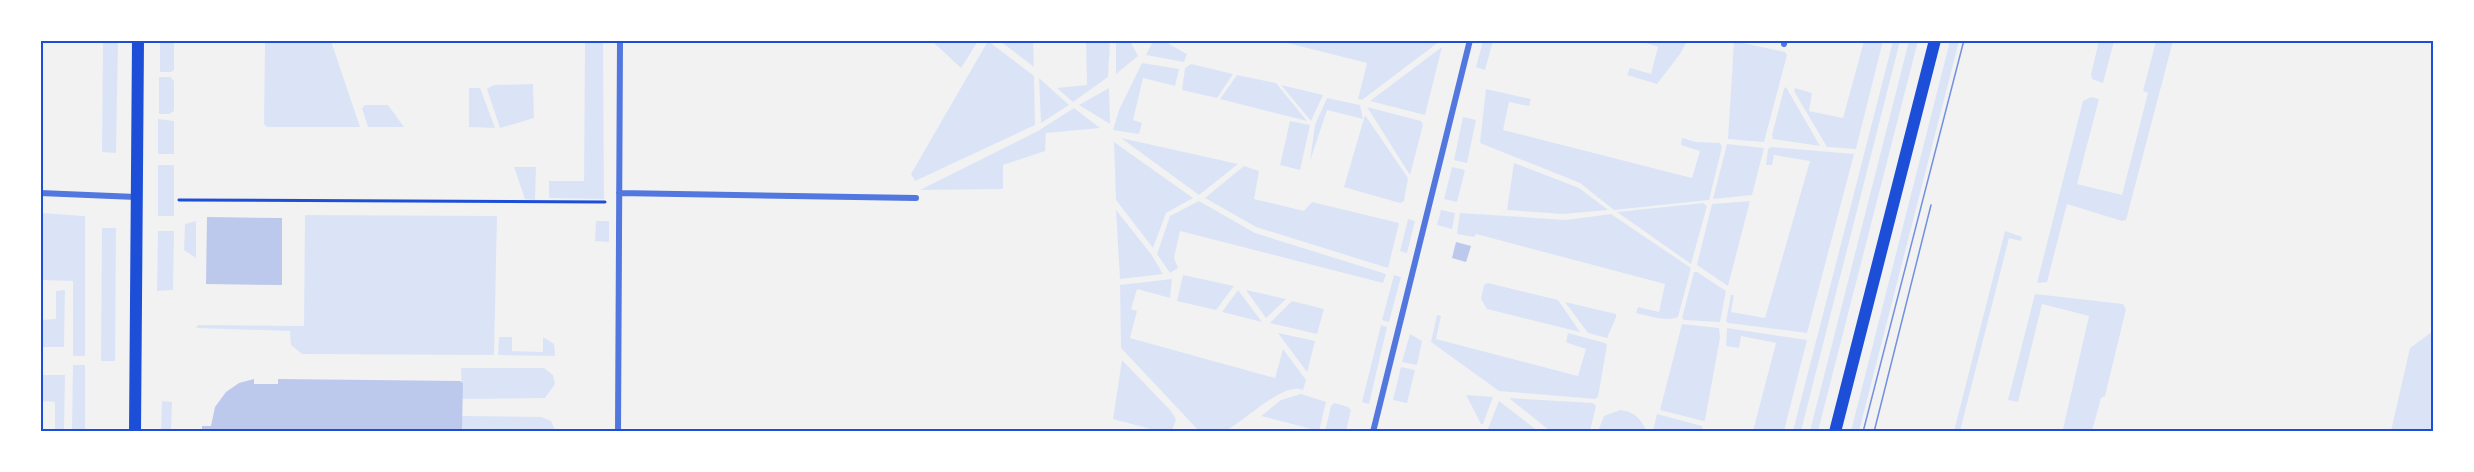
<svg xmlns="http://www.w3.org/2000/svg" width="2474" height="472" viewBox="0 0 2474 472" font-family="Overpass,sans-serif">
<rect width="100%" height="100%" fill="#f2f2f2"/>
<path fill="#dbe4f7" d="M103,41H118L116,153L102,152Z
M160,41H174V70L171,72H160Z
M265,41H331L360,127H267L264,124Z
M585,41H603L604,199L549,198V181H584Z
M932,41H978L961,68Z
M988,41L1034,76L1035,125L915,181L911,174Z
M1000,41H1033L1034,67Z
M1086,41H1110L1108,77L1073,102L1057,88L1087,85Z
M1116,41H1130L1138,56L1116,74Z
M1153,41H1170L1169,44L1187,54L1184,62L1146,55Z
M1279,41L1440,40V41L1362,100L1358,99L1367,63Z
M1483,41H1493L1485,70L1476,67Z
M1640,41H1687L1680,54L1657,84L1627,75L1630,68L1651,74L1658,47Z
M1734,41L1785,52L1787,55L1764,142L1728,139Z
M1864,41H1883L1856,149L1827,147L1794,91L1795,88L1812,93L1809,111L1843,118Z
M1893,41H1900L1801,431H1793Z
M1909,41H1918L1818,431H1810Z
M1950,41H1959L1859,431H1851Z
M2099,41H2114L2103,83L2092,79L2091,74Z
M2156,41H2173L2126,220L2122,221L2067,204L2047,282L2037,283L2083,101L2091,97L2099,99L2077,184L2122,195L2148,93L2143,91Z
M1442,47L1425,115L1370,101Z
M1142,63L1179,69L1175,86L1143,78L1133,120L1142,123L1139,134L1113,130L1119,110Z
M1191,64L1233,74L1217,98L1182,90L1185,68Z
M1237,75L1276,83L1307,121L1220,99Z
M159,77H170L174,81V111L169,114H159Z
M1039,78L1069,105L1041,123Z
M533,84L534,118L500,128L487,89L494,85Z
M1281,85L1323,95L1311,121Z
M1786,87L1820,146L1773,139L1772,135L1784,89Z
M469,88H480L495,128L469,127Z
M1109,88L1110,124L1079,105Z
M1486,89L1531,99L1529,106L1509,102L1503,130L1692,178L1700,151L1681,145L1682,138L1696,142L1720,143L1722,147L1709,200L1614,210L1580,183L1480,143Z
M1327,98L1360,105L1363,119L1327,110L1310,161L1315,125Z
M365,105H388L404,127H368L362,108Z
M1367,107L1421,121L1423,125L1410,175Z
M1074,108L1100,128L1046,133L1045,151L1003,165V189L920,190L1038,131Z
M1365,115L1408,178L1404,201L1400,203L1344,187Z
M1463,117L1476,120L1467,163L1454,160Z
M158,119L174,121V154H158Z
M1290,121L1310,125L1300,170L1280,165Z
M1121,138L1238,164L1199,195Z
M1114,142L1193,198L1166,213L1153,248L1116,200Z
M1727,144L1764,148L1752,195L1713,199Z
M1771,147L1854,154L1807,333L1728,323L1726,321L1731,295H1734L1731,312L1765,318L1810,161L1774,155L1772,165H1766L1768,149Z
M1514,163L1579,188L1608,210L1563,214L1507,210Z
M158,165H174V216H158Z
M1244,166L1259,171L1254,199L1304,211L1312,202L1399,223L1388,268L1256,227L1205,198Z
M514,167H536L535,200L525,199Z
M1452,167L1465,170L1457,202L1444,199Z
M1199,201L1255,233L1386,274L1383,283L1180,231L1174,258L1178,268L1170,273L1157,254L1170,216Z
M1750,201L1728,286L1697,265L1712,204Z
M1703,203L1707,206L1691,264L1617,212Z
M1116,210L1151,254L1163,274L1120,279Z
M1441,210L1455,213L1452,229L1437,225Z
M41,213L85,216V356H73V281L41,280Z
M1460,213L1566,220L1611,214L1691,268L1678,317C1666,322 1649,316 1636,313L1638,307L1659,312L1665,284L1476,234L1474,237L1457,234Z
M305,215L497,216L494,355L302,354L291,345L290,331L196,328L198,325L304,326Z
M1408,219L1415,221L1407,253L1400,251Z
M196,221V258L184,250L185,224Z
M596,221H609V242L595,241Z
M102,228H116L115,361H101Z
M158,231H174L173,290L157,291Z
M2005,231L2022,237L2021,241L2009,238L1960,431H1954Z
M1694,272H1697L1726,291L1720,322L1684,320L1682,318Z
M1183,275L1234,286L1216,310L1177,301Z
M1394,275L1401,277L1389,322L1382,320Z
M1172,279L1170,298L1137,289L1131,309L1137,311L1130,338L1275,378L1283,349L1306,380L1303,390C1284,381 1245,421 1227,430C1220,434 1207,432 1199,431L1121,348L1120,285Z
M1488,283L1558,300L1580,332L1487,309L1481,299L1484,285Z
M65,290L64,347H41V320L56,319V291Z
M1238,290L1262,322L1222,312Z
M1246,290L1286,299L1266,318Z
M2035,294L2123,304L2126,309L2105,396L2101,398L2092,431L2063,429L2089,316L2042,304L2018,402L2008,400Z
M1292,301L1324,309L1317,334L1270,323Z
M1565,302L1616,314V317L1607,338L1588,333Z
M1437,315L1441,316L1436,339L1578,376L1586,349L1568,343L1566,342L1568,333L1605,343L1607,345L1598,397L1595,399L1499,391L1431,342Z
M1682,324L1719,328L1720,338L1705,420L1703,421L1660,410Z
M1381,325L1387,327L1369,404L1362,402Z
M1727,328L1807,340L1784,431H1753L1776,343L1741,336L1739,348L1726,346Z
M2433,331V431H2391L2410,348Z
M1278,333L1315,341L1307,373V372Z
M1410,334L1422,341L1417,365L1402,362Z
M499,337H512V351L543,352V337L554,344L555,356L498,355Z
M1122,360L1171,411L1176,419L1172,431H1158L1113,419Z
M73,365H85V431H72Z
M1401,367L1415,370L1407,403L1393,400Z
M461,368H544L553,375L555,384L545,398L462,399Z
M41,375H65L64,431H55V402L41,401Z
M1301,394L1326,402L1319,431L1261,416L1281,400Z
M1466,395L1493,397L1483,424H1481Z
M1509,398L1593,403L1596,406L1590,431H1550Z
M162,401L172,402L171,431H161Z
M1499,401L1538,431H1487Z
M1334,403L1348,407L1351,410L1346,431H1325L1331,406Z
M1620,410C1635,412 1640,418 1647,431H1598L1604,416Z
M1657,414L1702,426L1703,431H1653Z
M462,416L541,417L551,421L556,432L547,431V429H462Z"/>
<path fill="#bdc9ec" d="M207,217L282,218V285L206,284Z
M1456,242L1471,246L1466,262L1452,258Z
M254,379V384H278V379L460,381L463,383L462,429L455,430V432H202V426H211L215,407L226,392L239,383Z"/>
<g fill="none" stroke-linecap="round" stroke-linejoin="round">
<path stroke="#1d4ed8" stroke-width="3" d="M179,200L605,202"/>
<path stroke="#5277de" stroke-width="6" d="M1784,44L1785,40
M40,193L136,197
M619,193L916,198
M618,432L620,40
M1373,432L1470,40"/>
<path stroke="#1d4ed8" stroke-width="12" d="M135,432L138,40
M1835,432L1935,40"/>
<path stroke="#7290e2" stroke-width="1.5" d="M1863,432L1964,40
M1874,432L1931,205"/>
</g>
<rect width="2474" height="472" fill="none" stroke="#ffffff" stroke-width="84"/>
<rect x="42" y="42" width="2390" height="388" fill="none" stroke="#1d4ed8" stroke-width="2"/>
</svg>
